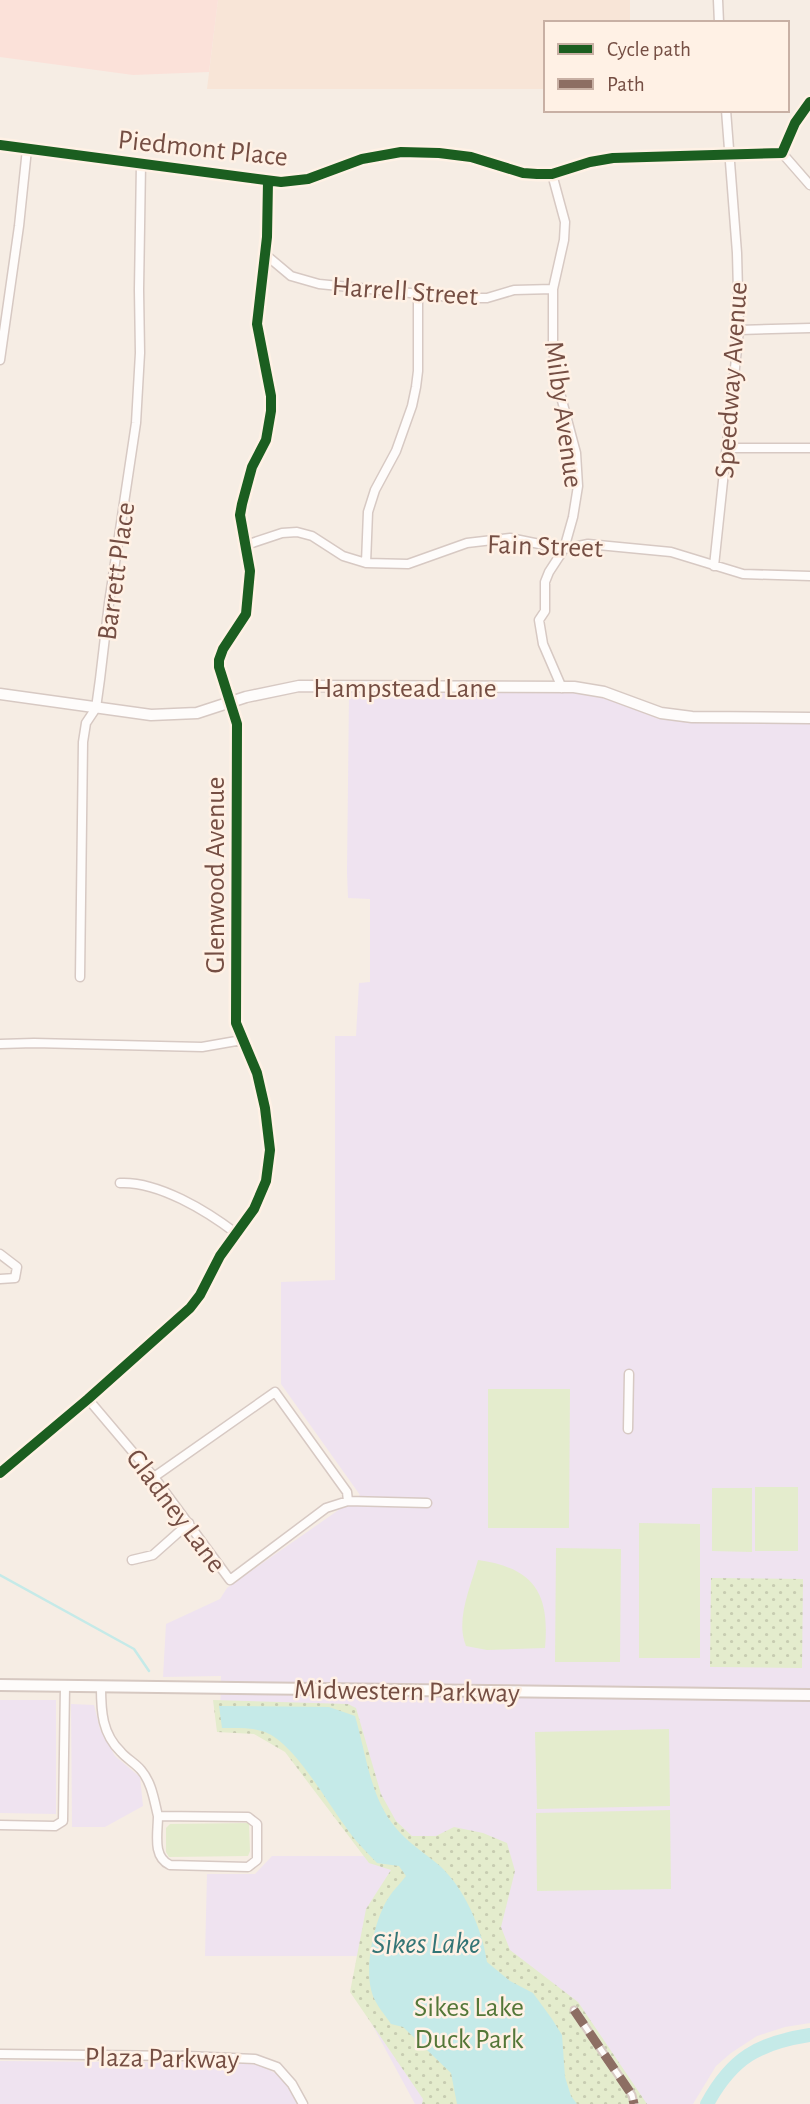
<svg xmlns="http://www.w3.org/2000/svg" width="810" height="2104" viewBox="0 0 810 2104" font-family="'Alegreya Sans',sans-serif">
<defs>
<pattern id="park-dots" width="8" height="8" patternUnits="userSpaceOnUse" patternTransform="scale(1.75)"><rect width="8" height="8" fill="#e4eccd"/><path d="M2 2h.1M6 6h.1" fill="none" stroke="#c7ccb1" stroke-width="1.8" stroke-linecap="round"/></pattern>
</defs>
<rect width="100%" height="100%" fill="#f6ede4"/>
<path fill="#f8e5d7" d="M218,0H630V23H546V89H207Z"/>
<path fill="#fbe1d9" d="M0,0H218L209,72L133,75L0,57Z"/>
<path fill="#efe3f0" d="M349,693H594L659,719L810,720V2023L785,2027L757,2036L731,2053L716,2066L693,2104H415L354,1991L361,1956H205L207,1874H255L272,1856H366L287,1748L264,1734L220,1726L221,1676L163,1677L166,1624L220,1599L227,1588L360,1495L281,1384V1282L335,1280V1036H356L359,983L370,982V899L348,898L347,872Z
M0,1700H56V1814L0,1813Z
M71,1704L94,1705L100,1729L115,1756L140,1777L143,1806L105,1827H72Z
M0,2061L246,2063L261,2066L275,2073L285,2082L297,2104H0Z"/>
<path fill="#e4eccd" d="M488,1389H570L569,1528H488Z
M755,1487H798V1551H755Z
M712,1488H752V1552L712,1551Z
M639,1523L700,1524V1658H639Z
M556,1548L621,1549L620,1662H555Z
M478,1560C534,1568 550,1593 545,1648L487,1650L466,1646C455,1620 471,1586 478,1560Z
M669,1729L670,1806L537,1809L535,1732Z
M670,1810L671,1889L537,1891L536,1813Z
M249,1823L250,1851L248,1856L169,1857L166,1852V1828L170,1824Z"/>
<path fill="url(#park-dots)" d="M711,1578L803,1579L802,1668L710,1667Z
M213,1700L348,1704L356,1708L381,1794L396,1821L412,1836H436L454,1827L483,1833L507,1843L515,1871L501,1927L510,1950L578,2002L647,2104H422L423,2099L350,1992L366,1909L391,1870L369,1863L285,1752L254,1734L217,1732Z"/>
<path fill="#c5eae8" d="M219,1706L329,1707L355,1716C366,1753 370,1797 395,1827C408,1843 425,1853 440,1866C465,1889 482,1929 487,1962L510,1981L533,1993L552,2019L562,2035L565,2077L571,2096L577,2104H457L451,2073L403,2027L391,2024C385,2015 377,2006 373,1996C363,1971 374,1919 389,1897C394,1889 401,1883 406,1876L399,1866L377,1863C366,1851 354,1840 345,1826C326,1801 295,1744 265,1732C252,1727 236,1728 222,1728Z"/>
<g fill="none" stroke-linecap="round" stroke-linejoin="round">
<path stroke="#c5eae8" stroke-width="2.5" d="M0,1575L134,1649L149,1671"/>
<path stroke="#c5eae8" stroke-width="14" d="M707,2104C732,2058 758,2043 810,2035"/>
<g stroke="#d7c9c3" stroke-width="9">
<path id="pedestrian" d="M574,2010L632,2095L634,2104"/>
</g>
<g stroke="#d7c9c3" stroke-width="11">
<path id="minor" d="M718,0L719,23
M0,145L281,182L308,179L362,159L401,152L439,153L471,157L523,173L537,174H552L590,162L613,158L782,153L795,123L810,102
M782,153L810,185
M552,174L565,222L564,240L553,289V350L560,393L576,453L578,486L573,517L564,549L549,572L545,582V611L539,620L543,644L562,688
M266,255L291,276L319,284L461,298H487L514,290L553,289
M739,330L810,328
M0,360L19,226L27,149
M727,448H810
M246,545L282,533L297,532L312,536L343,556L366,563L408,564L467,543L510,538L564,549L588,544L671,552L743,574L810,576
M366,563L368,512L375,490L396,451L412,406L416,387L418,371V295
M714,566L739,330L737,253L726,110
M80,977L83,742L86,723L96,708L100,679L109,603L136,423L140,353L139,290L141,163
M0,1044L34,1043L202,1047L242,1040
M120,1183C158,1181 207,1211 237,1234
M0,1254L17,1267L15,1278L0,1279
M88,1399L154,1477L230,1580L326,1508L348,1501L427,1503
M628,1429L629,1374
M0,1473L88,1399L190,1308L200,1295L220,1256L254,1209L266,1181L270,1150L265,1108L257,1073L236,1023L237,724L219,667V660L223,649L246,614L250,571L240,515L242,504L252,467L266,440L271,411V396L257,324L267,237L268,181
M154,1477L275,1392L347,1492L348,1501
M132,1560L153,1555L189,1523
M101,1687C101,1711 102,1734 121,1752C127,1759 135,1763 141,1770C152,1783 154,1800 158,1816
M158,1816L248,1817L257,1824V1860L248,1867L170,1865C152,1857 158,1833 158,1816Z
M0,1825L55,1826L63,1821L65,1686
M0,2054L186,2056L255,2059L277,2067L292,2084L303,2104"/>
</g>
<g stroke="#d7c9c3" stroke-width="13">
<path id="tertiary" d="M0,694L151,715L197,713L246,697L299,686L574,687L604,692L661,713L692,717L810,718"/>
</g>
<g stroke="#d6c8c1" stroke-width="14">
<path id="secondary" d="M0,1685L810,1695"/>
</g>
<use href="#pedestrian" stroke="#fefcfb" stroke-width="5"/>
<use href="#minor" stroke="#fefcfb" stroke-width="8"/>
<use href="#tertiary" stroke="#fefcfb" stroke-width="10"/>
<use href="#secondary" stroke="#fefcfb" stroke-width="10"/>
<path stroke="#8d6e63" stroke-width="9" stroke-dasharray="18 9" stroke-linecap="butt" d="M574,2010L632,2095L634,2104"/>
<g stroke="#fff1e5" stroke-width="15">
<path id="cycleway" d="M0,145L281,182L308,179L362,159L401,152L439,153L471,157L523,173L537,174H552L590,162L613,158L782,153L795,123L810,102
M0,1473L88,1399L190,1308L200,1295L220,1256L254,1209L266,1181L270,1150L265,1108L257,1073L236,1023L237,724L219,667V660L223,649L246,614L250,571L240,515L242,504L252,467L266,440L271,411V396L257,324L267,237L268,181"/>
</g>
<use href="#cycleway" stroke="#1b5e20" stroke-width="10"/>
</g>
<g text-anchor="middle" stroke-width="5" stroke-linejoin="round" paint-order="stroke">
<g font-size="28" fill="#754e43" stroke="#fff1e5">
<text transform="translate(203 147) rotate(6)" y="10">Piedmont Place</text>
<text transform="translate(405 290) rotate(4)" y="10">Harrell Street</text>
<text transform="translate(730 380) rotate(-86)" y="10">Speedway Avenue</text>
<text transform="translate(565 414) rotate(82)" y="10">Milby Avenue</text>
<text transform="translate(545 545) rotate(2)" y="10">Fain Street</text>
<text transform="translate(115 571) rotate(-82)" y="10">Barrett Place</text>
<text x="405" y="697">Hampstead Lane</text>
<text transform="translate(214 875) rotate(-90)" y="10">Glenwood Avenue</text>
<text transform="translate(177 1510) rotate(53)" y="10">Gladney Lane</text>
<text transform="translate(407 1690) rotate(1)" y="10">Midwestern Parkway</text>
<text transform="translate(162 2057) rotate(1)" y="10">Plaza Parkway</text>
</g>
<g font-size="28" fill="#547738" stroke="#fff1e5">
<text x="469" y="2016">Sikes Lake<tspan x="469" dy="32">Duck Park</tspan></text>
</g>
<g font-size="30" font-style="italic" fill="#347576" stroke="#fff1e5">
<text x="426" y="1953">Sikes Lake</text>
</g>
</g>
<rect x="544" y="21" width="245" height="91" fill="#fff1e5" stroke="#c8b0a4" stroke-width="2"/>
<rect x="558" y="44" width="35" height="10" fill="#1b5e20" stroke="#c8b0a4" stroke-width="2"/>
<text x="607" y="56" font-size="21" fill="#754e43">Cycle path</text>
<rect x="558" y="79" width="35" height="10" fill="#8d6e63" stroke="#c8b0a4" stroke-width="2"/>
<text x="607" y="91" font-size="21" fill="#754e43">Path</text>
</svg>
